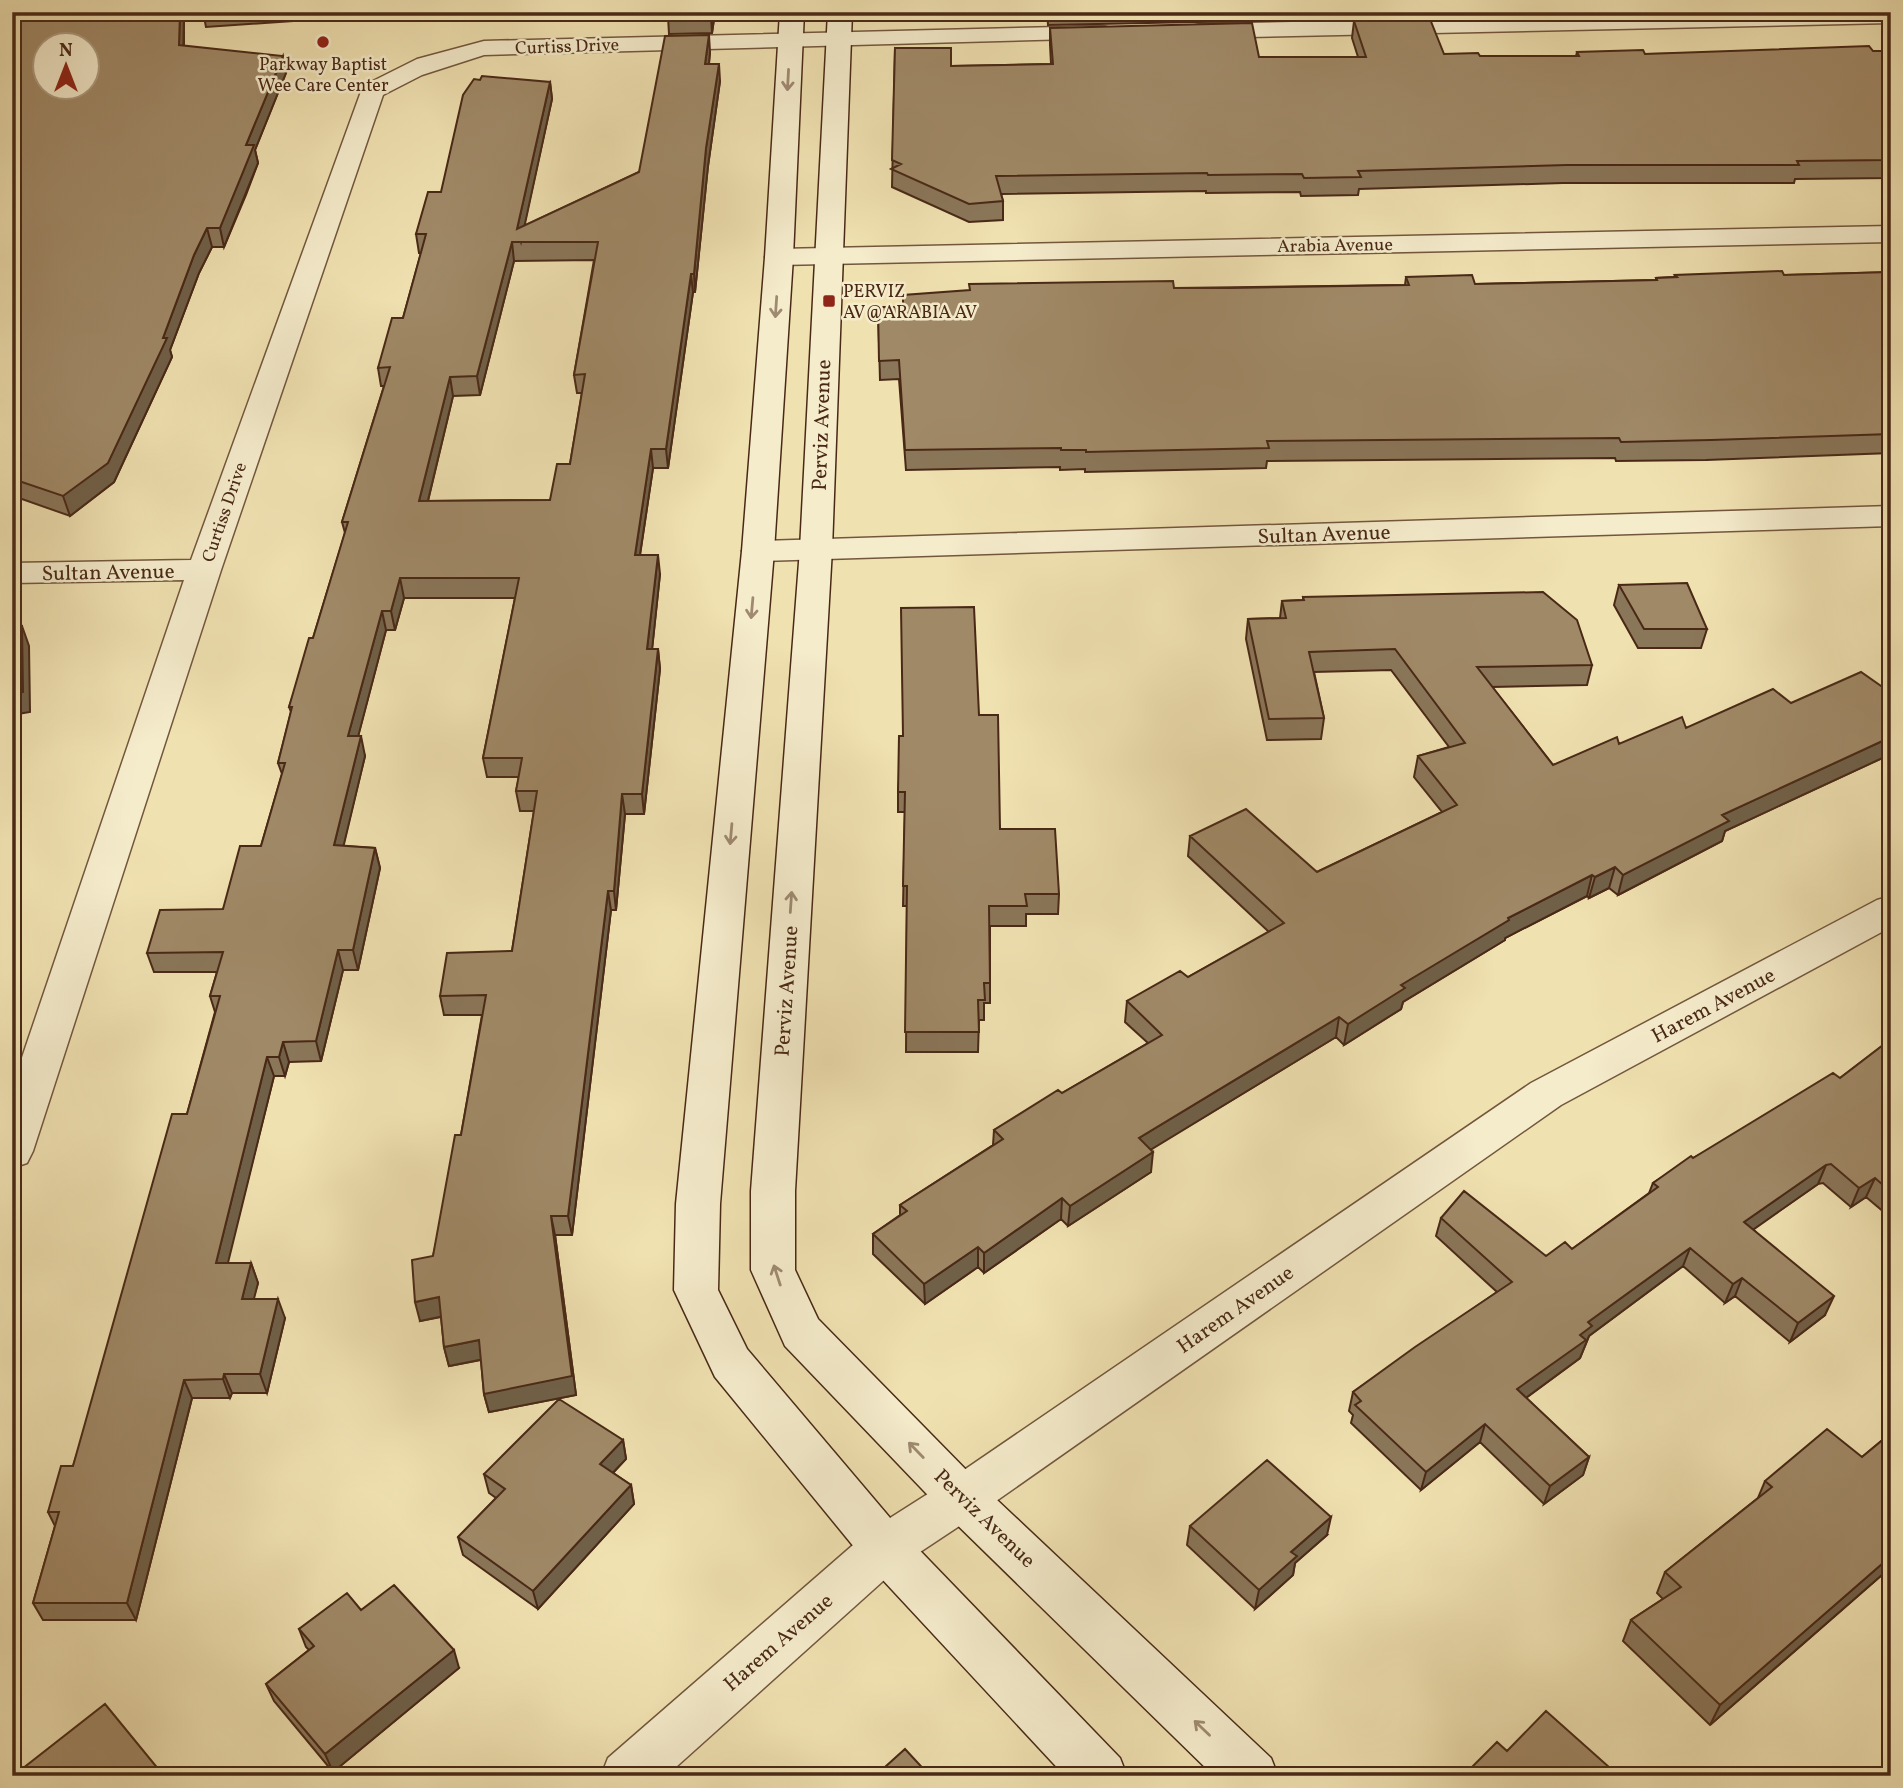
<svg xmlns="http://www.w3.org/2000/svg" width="1903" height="1788" viewBox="0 0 1903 1788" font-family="Vollkorn,serif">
<rect width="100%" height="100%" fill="#f0e1b1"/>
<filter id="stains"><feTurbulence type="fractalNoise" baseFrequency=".00286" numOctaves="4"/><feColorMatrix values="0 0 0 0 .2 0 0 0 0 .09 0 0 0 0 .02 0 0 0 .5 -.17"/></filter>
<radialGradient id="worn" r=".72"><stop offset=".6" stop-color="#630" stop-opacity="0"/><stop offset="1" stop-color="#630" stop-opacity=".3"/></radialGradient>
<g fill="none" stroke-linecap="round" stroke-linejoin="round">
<g stroke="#73573d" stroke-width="3">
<path id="street" d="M1728,12H1891V23L1201,38L1192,36L1189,31L1192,26L1201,24Z
M1102,26L1111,28L1114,33L1111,38L484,55L422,75L383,95L221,570L33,1151L27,1163L12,1168V1087L184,580L12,583V563L191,560L363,86L417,59L484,41Z
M1891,226V242L779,265L769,263L765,257L769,251L779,249Z
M1891,506V526L758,561L746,558L742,551L746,544L758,541Z
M1891,896V927L1561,1105L979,1513L902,1564L666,1776H601L608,1758L868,1532L945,1483L1531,1083L1877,900Z"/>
</g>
<g stroke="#492916" stroke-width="3">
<path id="secondary" d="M780,12H804L793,257L774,551L720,1204L718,1290L747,1349L902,1532L1120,1758L1127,1776H1065L868,1564L715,1377L674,1290L676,1204L742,551L765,257Z
M828,12H852L832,549L795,1191V1270L818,1319L979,1483L1271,1758L1278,1776H1214L945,1513L785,1346L751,1270V1191L800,549Z"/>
</g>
<use href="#street" fill="#f5eccc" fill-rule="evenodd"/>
<use href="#secondary" fill="#f5eccc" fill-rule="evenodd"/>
</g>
<path fill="#8a7659" stroke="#492916" stroke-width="2" fill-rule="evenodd" d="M27,12H184V46L286,73L255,150L258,163L246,195L224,247H212L199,273L170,350L172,357L114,482L70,516L22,499H12V37Z
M203,12H424L206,27Z
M715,12L712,33L669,34L668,17Z
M1047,12H1248L1247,21L1048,25Z
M1343,12H1420L1419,17L1345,18Z
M1354,21L1444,54L1480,56H1576L1577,52L1645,54L1891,51V178L1795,179L1794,183H1563L1359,189L1358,195L1301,196L1300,192L1206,193V191L1001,194L1003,201V220L969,222L892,187L895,48L951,66L1051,64L1050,45V28L1259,57H1358L1352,38Z
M710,52L709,64L720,81L708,166L695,292H693L668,468H653L640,555L660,574L652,649H658L660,669L644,814H625L616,910H611L572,1235H555L576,1395L489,1412L484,1394L481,1360L449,1366L444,1347L441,1317L420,1321L433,1256L461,1135L482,1015H444L440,996L512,951L534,811H520L516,791L519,777H487L483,758L515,598H404L395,630H386L358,736L365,756L343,846L375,848L380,868L358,970H343L321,1061L289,1062L285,1076H274L227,1263H251L258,1283L253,1299L285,1318L267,1393H232L230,1398H192L136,1620H43L33,1603L55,1526L48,1512L73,1466L187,1114L215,1012L210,996L217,972H154L147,953L223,909L261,846L282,774L278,763L291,712L289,707L313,638L345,533L342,522L384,386H381L378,368L403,318L421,253H419L416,234L441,192L550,82L552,99L524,226L639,172ZM594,260L574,375L577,393H582L570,464L550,500L428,501L453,396L480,395L514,261Z
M1891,272V453L1706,460L1616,461L1615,458L1267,461L1266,468L1085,472V469L1060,470V467L906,470L899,379L880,380L878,307H903L1174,288L1405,285L1406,277L1475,284L1656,280V278L1674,277L1675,275H1784Z
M1619,585L1707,629L1701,648H1638L1614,605Z
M1303,597L1592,665L1587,685L1492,687L1553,765L1619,744L1791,703L1891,693V754L1725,831L1722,841L1618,895L1609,888L1589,898L1587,896L1505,938V940L1403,1002L1401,1009L1344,1045L1336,1037L1151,1149V1172L1068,1226L1061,1219L984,1273L978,1267L925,1304L873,1254V1234L900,1215V1205L993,1145L994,1130L1062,1093L1148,1043L1125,1022L1127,1001L1188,977L1269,932L1188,856L1190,836L1317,872L1442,812L1414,777L1418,756L1449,747L1391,670L1314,672L1324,718L1321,739L1267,740L1246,639L1248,619L1280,618L1282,601L1303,600Z
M979,715L1000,829L1059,894L1058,914H1026V926H990V1003H984V1020H979L978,1052H906L907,906H903L905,812H898V792L903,736Z
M1891,1039V1218L1866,1197L1851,1207L1823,1183L1818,1184L1753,1229L1825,1315L1790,1342L1735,1296L1725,1303L1683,1266L1589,1336L1580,1358L1526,1398L1589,1457L1583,1475L1544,1504L1480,1442L1421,1490L1351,1423L1353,1415L1349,1411L1353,1392L1497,1292L1436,1236L1441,1218L1546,1256L1572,1249L1649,1193L1653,1183L1693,1158L1840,1078Z
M1891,1433V1567L1710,1725L1623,1641L1631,1620L1663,1599L1657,1593L1665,1572L1758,1498L1765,1481L1862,1457Z
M623,1440L626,1459L613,1473L631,1485L634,1504L538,1609L463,1555L458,1537L496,1498L489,1493L484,1474Z
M1190,1526L1327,1535L1295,1563L1293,1575L1255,1609L1187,1545Z
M361,1610L459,1668L333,1772L274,1701L266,1684L309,1650L306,1647L299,1629Z"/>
<path fill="#706048" stroke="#492916" stroke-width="2" d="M180,12H184L183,63L179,45Z
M711,12H715L712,33L711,16Z
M709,35L710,52L707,82L705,64Z
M283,56L286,73L255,150L258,163L224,247L220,228L246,145Z
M719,64L720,81L708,166L695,292L694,274L706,148Z
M550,82L552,99L521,242L517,229Z
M207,228L212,247L199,273L170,350L172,357L114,482L70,516L63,496L163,338L194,255Z
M512,242L514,261L480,395L477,376Z
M691,274L693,292L668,468L666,449Z
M450,377L453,396L423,521L419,501Z
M651,449L653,468L637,574L635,555Z
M658,555L660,574L650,669L647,649Z
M400,578L404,598L395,630L391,611Z
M382,611L386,630L353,756L348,736Z
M22,626L29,646L30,712L12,715V694Z
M658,649L660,669L644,814L642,794Z
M361,736L365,756L339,865L334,845Z
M1891,737V754L1725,831L1722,841L1618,895L1623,875L1722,815Z
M622,794L625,814L616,910L614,891Z
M375,848L380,868L358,970L353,950Z
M1615,867L1609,888L1589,898L1595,877Z
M1592,875L1587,896L1505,938V940L1403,1002L1401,1009L1344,1045L1348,1024L1401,985L1508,918Z
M608,891L611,910L572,1235L568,1216Z
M338,950L343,970L321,1061L316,1041Z
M1339,1017L1336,1037L1137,1158L1139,1138Z
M283,1042L289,1062L285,1076L279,1057Z
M267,1057L274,1076L223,1283L216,1263Z
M1153,1152L1151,1172L1068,1226L1070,1206Z
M1826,1165L1818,1184L1737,1241L1744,1222Z
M1875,1178L1866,1197L1851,1207L1859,1188Z
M1062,1198L1061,1219L984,1273V1253Z
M551,1216L555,1235L576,1395L489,1412L484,1394Z
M978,1247V1267L925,1304L924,1284Z
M1690,1248L1683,1266L1589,1336L1580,1358L1512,1408L1517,1389L1588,1322Z
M251,1263L258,1283L249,1318L242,1299Z
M1742,1278L1735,1296L1725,1303L1733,1284Z
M1834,1296L1825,1315L1790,1342L1798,1323Z
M439,1297L444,1316L420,1321L415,1302Z
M278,1299L285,1318L267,1393L260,1374Z
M479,1340L484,1359L449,1366L444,1347Z
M224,1374L232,1393L230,1398L223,1379Z
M184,1380L192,1398L136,1620L127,1603Z
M1485,1424L1480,1442L1421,1490L1426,1472Z
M623,1440L626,1459L603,1483L600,1464Z
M1589,1457L1583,1475L1544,1504L1550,1486Z
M631,1485L634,1504L538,1609L533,1591Z
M1331,1517L1327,1535L1295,1563L1293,1575L1255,1609L1259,1590L1291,1552Z
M1891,1556V1567L1710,1725L1720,1705Z
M454,1650L459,1668L333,1772L325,1754Z"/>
<path fill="#a08967" stroke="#492916" stroke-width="2" fill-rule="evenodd" d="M27,12H180L179,45L283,56L246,145H254L241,177L220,228H207L194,255L163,338H167L108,463L63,496L16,480H12V37ZM46,46H88V88H46Z
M668,12H711V16L668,17Z
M1430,19L1444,54L1478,53L1480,56H1579L1577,52L1643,50L1645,54L1869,46L1873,51H1891V160L1797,161L1799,165H1567L1358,171L1361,177L1304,178L1302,174L1208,175L1207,173L996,176L1003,201L969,204L891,169L901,164L892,160L895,48H951V66L1053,64L1050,28L1252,23L1259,57H1366L1354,21Z
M709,35L705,64H719L706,148L694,274H691L666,449H651L635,555H658L647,649H658L642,794H622L614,891H608L568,1216H551L572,1376L484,1394L479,1340L444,1347L439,1297L415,1302L412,1260L433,1256L455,1135H461L486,995L440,996L447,953L512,951L537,791H516L522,758H483L519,578H400L391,611H382L348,736H361L334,845L375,848L353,950H338L316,1041L283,1042L279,1057H267L216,1263H251L242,1299H278L260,1374H224L223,1379L184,1380L127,1603H33L59,1512H48L61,1466H73L172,1114H187L220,996H210L223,952L147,953L160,910L223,909L240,846H261L285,763H278L292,707H289L309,638H313L348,522H342L390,367L378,368L392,318H403L426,234H416L428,192H441L463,95L474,79L480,80L482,76L550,82L517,229L639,172L665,36ZM512,242H598L574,375L585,374L570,464H557L550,500L419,501L450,377L477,376Z
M1782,271L1784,275L1891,272V434L1711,440L1621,442L1619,438L1267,441L1269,448L1086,452V450H1061V448L905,450L899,360L879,361L878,307H903V295L970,290L969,284L1173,281L1174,288H1231L1409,285L1406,277L1472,275L1475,284L1657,280L1656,278L1677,277L1675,275Z
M1687,583L1707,629H1644L1619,585Z
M1543,592L1577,620L1592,665L1477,667L1553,765L1617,737L1619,744L1682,717L1686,728L1773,689L1791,703L1861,672L1891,693V737L1722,815L1729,821L1623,875L1615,867L1595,877L1592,875L1508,918L1509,920L1401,985L1405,988L1348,1024L1339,1017L1139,1138L1153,1152L1070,1206L1062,1198L984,1253L978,1247L924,1284L873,1234L907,1211L900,1205L1003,1139L994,1130L1058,1090L1062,1093L1162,1035L1127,1001L1180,971L1188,977L1284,923L1190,836L1246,809L1317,872L1457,805L1418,756L1465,743L1395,649L1309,652L1324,718L1269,719L1248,619L1286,618L1282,601L1304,600L1303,597Z
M974,607L979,715H998L1000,829H1055L1059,894H1025L1027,906H989L990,983H984L985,1000H978L979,1032H905L907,886H903L905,792H898L899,736H903L901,608Z
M22,626L23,692L12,694V628Z
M1891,1039V1192L1875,1178L1859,1188L1831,1164L1826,1165L1744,1222L1834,1296L1798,1323L1742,1278L1733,1284L1690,1248L1588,1322L1592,1326L1580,1335L1586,1340L1517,1389L1589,1457L1550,1486L1485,1424L1426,1472L1355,1405L1361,1401L1353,1392L1415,1347L1512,1282L1441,1218L1464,1191L1546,1256L1565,1242L1572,1249L1658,1187L1653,1183L1691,1156L1693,1158L1833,1073L1840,1078Z
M559,1399L623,1440L600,1464L631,1485L533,1591L458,1537L505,1489L484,1474Z
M1827,1429L1862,1457L1891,1433V1556L1720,1705L1631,1620L1681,1587L1665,1572L1772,1487L1765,1481Z
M1267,1460L1331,1517L1291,1552L1297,1556L1259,1590L1190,1526Z
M394,1585L454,1650L325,1754L266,1684L314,1646L299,1629L347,1593L361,1610Z
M105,1704L164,1776H13Z
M1546,1711L1619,1776H1463L1497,1742L1507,1751Z
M905,1749L930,1776H875Z"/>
<defs><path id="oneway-shaft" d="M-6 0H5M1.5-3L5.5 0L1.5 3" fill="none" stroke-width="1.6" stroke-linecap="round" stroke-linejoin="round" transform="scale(1.75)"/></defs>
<g stroke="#9f8a71">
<use href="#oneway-shaft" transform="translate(788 80) rotate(93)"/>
<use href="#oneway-shaft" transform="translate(776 307) rotate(94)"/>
<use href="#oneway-shaft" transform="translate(752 608) rotate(95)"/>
<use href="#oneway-shaft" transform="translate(731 834) rotate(95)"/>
<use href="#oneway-shaft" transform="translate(791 902) rotate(-86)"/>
<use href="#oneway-shaft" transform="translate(777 1275) rotate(-108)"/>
<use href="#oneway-shaft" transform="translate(916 1450) rotate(-134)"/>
<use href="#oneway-shaft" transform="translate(1202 1728) rotate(-136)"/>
</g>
<g fill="#8f2418" stroke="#f5eccc" stroke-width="2.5">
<circle cx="323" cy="42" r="7"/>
<rect x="822" y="294" width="14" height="14" rx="3.5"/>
</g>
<g text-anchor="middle" stroke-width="5" stroke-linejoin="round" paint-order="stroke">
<g font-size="18" fill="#492916" stroke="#f5eccc">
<text transform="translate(567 46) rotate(-2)" y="6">Curtiss Drive</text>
<text transform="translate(1335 245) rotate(-1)" y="6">Arabia Avenue</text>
<text transform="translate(224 512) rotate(-71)" y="6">Curtiss Drive</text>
</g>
<g font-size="18" fill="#492916" stroke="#f5eccc">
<text x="323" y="70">Parkway Baptist<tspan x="323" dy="21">Wee Care Center</tspan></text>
<text x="843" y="297" text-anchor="start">PERVIZ<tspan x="843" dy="21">AV@ARABIA AV</tspan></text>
</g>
<g font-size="21" fill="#492916" stroke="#f5eccc">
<text transform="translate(821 425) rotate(-88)" y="7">Perviz Avenue</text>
<text transform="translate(1324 534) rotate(-2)" y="7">Sultan Avenue</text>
<text transform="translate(108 572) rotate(-1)" y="7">Sultan Avenue</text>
<text transform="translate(786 991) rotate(-86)" y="7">Perviz Avenue</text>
<text transform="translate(1713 1005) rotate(-28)" y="7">Harem Avenue</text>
<text transform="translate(1235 1309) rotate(-35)" y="7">Harem Avenue</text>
<text transform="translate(985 1518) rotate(44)" y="7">Perviz Avenue</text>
<text transform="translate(778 1642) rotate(-41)" y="7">Harem Avenue</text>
</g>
</g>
<rect width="1903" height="1788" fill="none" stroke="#f0e1b1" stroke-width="42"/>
<rect x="14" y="14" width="1875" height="1760" fill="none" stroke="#492916" stroke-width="3.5"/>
<rect x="21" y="21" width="1861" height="1746" fill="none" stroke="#492916" stroke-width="2"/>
<g transform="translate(66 66)"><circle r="33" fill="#f5eccc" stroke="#b09e83" stroke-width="2"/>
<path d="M0-5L12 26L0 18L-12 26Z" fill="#8f2418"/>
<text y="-10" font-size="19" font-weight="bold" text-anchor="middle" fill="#492916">N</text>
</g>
<rect width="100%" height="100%" filter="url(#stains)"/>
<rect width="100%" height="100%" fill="url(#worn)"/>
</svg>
